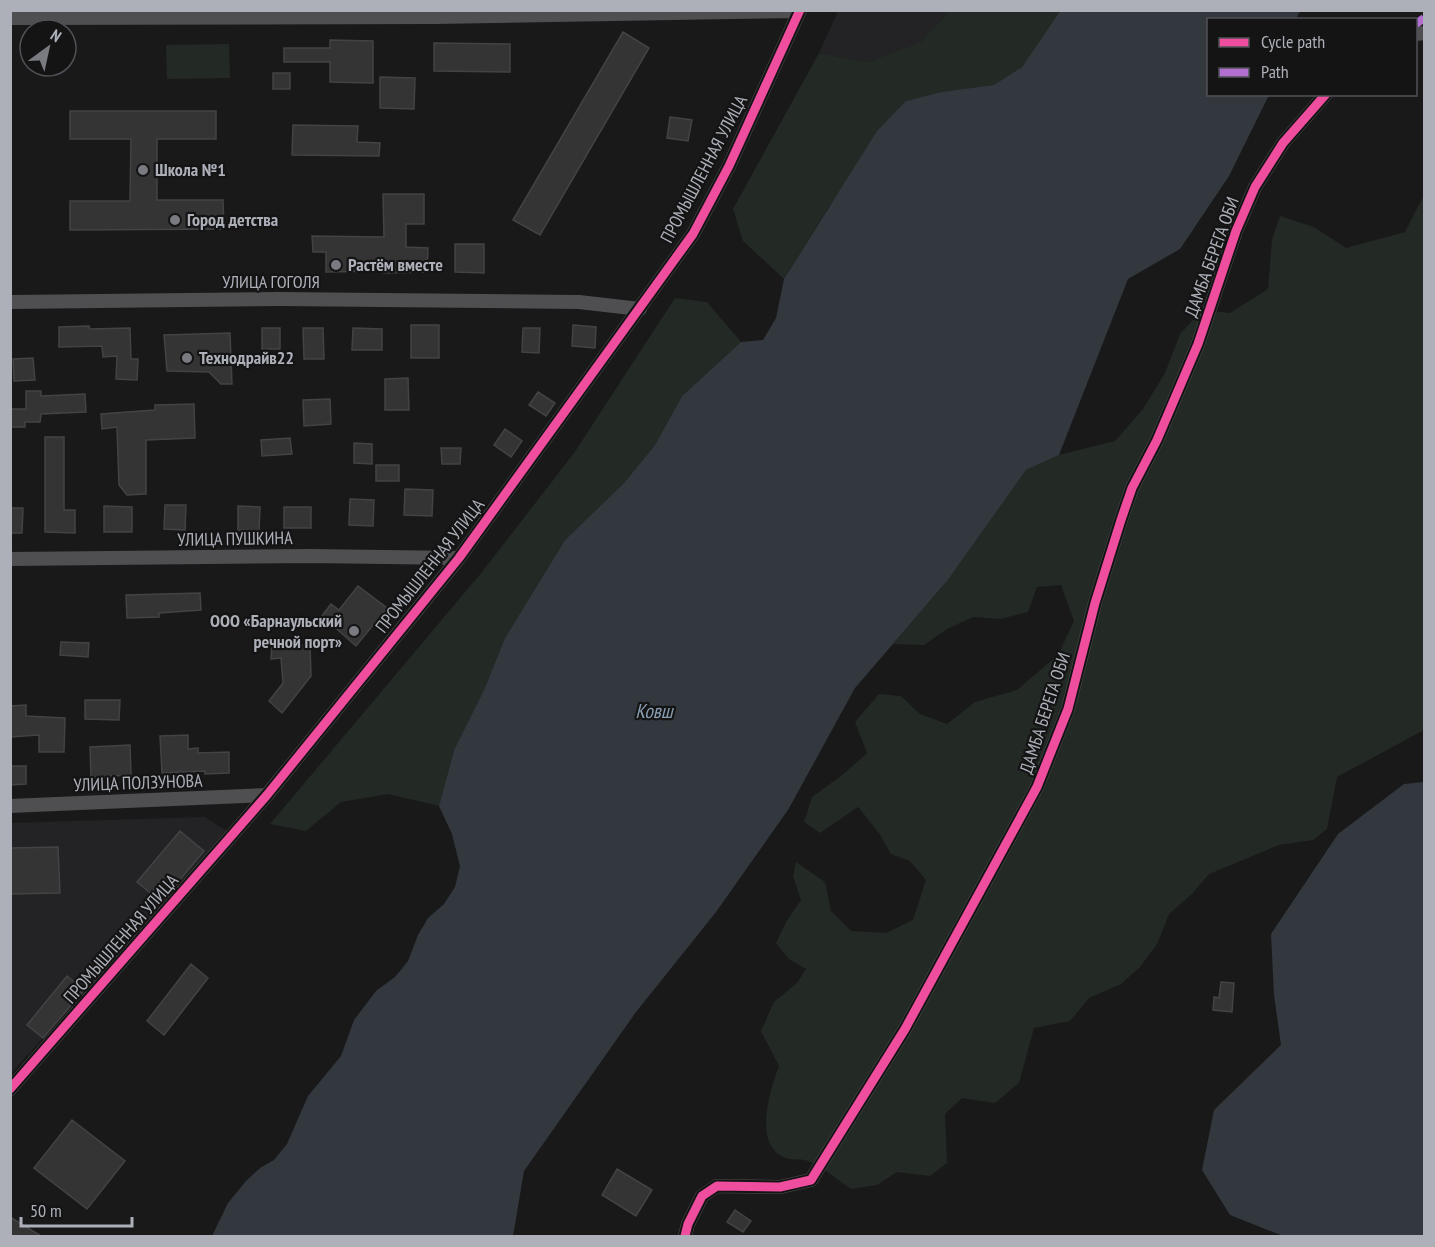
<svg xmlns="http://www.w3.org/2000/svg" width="1435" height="1247" viewBox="0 0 1435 1247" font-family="'PT Sans Narrow',sans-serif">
<rect width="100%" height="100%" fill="#19191a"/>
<path fill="#232325" d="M838,11H949L922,42L867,62L819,53Z
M205,817L231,834L11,1073L10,823Z"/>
<path fill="#232924" d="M949,11H1060L1022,67L995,85L941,92L906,101L828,208L784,279L743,241L733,209L819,53L867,62L921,42Z
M229,44L230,78L167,79L166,45Z
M1424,195V730L1337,777L1327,829L1313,840L1279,845L1209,874L1193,893L1169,914L1157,944L1140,967L1121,984L1089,998L1070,1021L1034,1028L1019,1083L995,1103L962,1098L945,1114L947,1163L930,1176L897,1172L877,1185L851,1189C838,1180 823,1167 808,1161C801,1158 792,1161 786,1158C752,1146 770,1090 779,1066L761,1031L774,1002L797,983L806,969L789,959L776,943L786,922L801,900L793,876L796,862L825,882L831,911L851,931L886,933L913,920L926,880L910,861L891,854L879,833L858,807L820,833L804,822L812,797L841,776L867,753L855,722L879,694L901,696L920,714L947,724L975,702L1017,690L1058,655L1074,621L1061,585L1037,587L1028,612L1000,619L973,617L947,629L924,645L893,644L941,588L1026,470L1059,455L1115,441L1143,409L1165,373L1180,334L1202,310L1230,313L1268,289L1272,240L1280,216L1314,227L1346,248L1405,232Z
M675,298L707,302L741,342L682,396L655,445L624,483L565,540L505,638L484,690L454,750L439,806L388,794L341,802L306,831L270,824L482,572L574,453Z"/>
<path fill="#32383e" d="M1060,11H1300L1296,19L1208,20V94L1269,95L1229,176L1180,249L1128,279L1059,455L1026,470L947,581L855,688L788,810L716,912L636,1012L524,1171L513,1236H212L228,1203L246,1181L260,1168L274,1160L287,1144L308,1096L341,1056L354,1020L376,991L395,977L408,961L418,935L428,918L444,904L455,887L460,866L452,834L439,806L454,750L484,690L505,638L565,540L624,483L655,445L682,396L741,342L763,340L776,318L784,279L877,131L906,101L941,92L994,85L1022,67Z
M1424,782V1236H1283L1230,1215L1202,1170L1214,1110L1281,1045L1274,995L1271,934L1338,834L1404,784Z"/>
<path fill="#343435" stroke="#434346" stroke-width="1.5" d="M623,32L649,48L540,235L513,220Z
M330,40L373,41V83L330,82V62H284V48H330Z
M434,43L510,44V72L434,71Z
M273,73H290V89H273Z
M380,77L415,78L414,109L380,108Z
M70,111H216V139H157V200H223L224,229L70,230V201H130L131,139H70Z
M670,117L692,120L688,141L667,138Z
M293,125L358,126L357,142L380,143L379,156L292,155Z
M383,194H424V224H406V247L428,248L427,272L384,273V271L326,272V252H313L312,236L384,237Z
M455,244H484V273L455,272Z
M411,325H439V358H411Z
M573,325L596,327L595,348L572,346Z
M89,326L90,329L130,328L131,359H138L137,380L116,379L117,356L103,357L102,346L59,347V327Z
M262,328H280V349H262Z
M303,328H323L324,359H304Z
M353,328L382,329V350H352Z
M523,328H540L539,353L522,352Z
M230,333L232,384H221L209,372L167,371L164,335Z
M33,358L35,380L14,381L13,359Z
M408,378L409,410H385V379Z
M26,391H41V396L85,394L86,412L41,414L40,422H25V427H13L10,426V409H26Z
M538,392L555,403L546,416L529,405Z
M330,399L331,424L304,426L303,400Z
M194,404L195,438L146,440V494L127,495L119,485L117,427L102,429L101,414L155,410V405Z
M505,429L522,441L511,457L494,445Z
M45,437H64V510H75V533L45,532Z
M290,438L292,454L262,456L261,440Z
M354,443L372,444V464L354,463Z
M441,448H461L460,464H442Z
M376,465H399V481H376Z
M405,489L433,490L432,516L404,515Z
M350,499L374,500L373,526L349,525Z
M165,505H186L185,530L164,529Z
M104,506L132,507V532H104Z
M238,506L260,507L259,531L238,530Z
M284,507H311V528H284Z
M10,508H23L22,533H10Z
M358,586L387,608L356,646L322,616L331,604L339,610Z
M200,593L201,610L159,613V617L127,618L126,595Z
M61,642L89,643L88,657L60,655Z
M272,644L310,645L311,676L282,713L269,701L283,683L281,658L271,659Z
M85,700H120L119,720L85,719Z
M26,705V716L65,718L64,752H39V735L10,737V706Z
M188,735V749L198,748V753L229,752V773L205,774V771L162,773L160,736Z
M130,745L131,775L91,777L90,747Z
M10,766H26V784L10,785Z
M180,831L204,851L161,902L137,882Z
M58,847L60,893L10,894V848Z
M191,964L208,978L164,1035L147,1021Z
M67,976L84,990L43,1038L27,1025Z
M1221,982L1234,983L1232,1012L1213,1010L1214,997L1219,998Z
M72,1120L125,1161L87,1209L34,1168Z
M617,1169L652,1190L636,1216L602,1195Z
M735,1210L751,1221L743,1232L727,1222Z
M10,1217L41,1236H10Z"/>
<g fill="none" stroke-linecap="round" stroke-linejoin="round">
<path stroke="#4f4f52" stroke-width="14" d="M10,18L435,17L799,11
M1416,34L1424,33
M10,302L279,299L579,302L640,309
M10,559L310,556L459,558
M10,806L267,795
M10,1089L267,795L459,558L693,234L729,166L800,10
M685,1236L688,1224L702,1196L717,1186L780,1187L811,1180L905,1029L1037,787L1068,709L1095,603L1121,520L1132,488L1157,440L1198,344L1236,231L1255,187L1283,143L1326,94"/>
<path stroke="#b36fd0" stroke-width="8" stroke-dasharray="15 8" stroke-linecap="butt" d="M1416,24L1424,18"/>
<g stroke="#141415" stroke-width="13">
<path id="cycleway" d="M10,1089L267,795L459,558L693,234L729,166L800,10
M685,1236L688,1224L702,1196L717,1186L780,1187L811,1180L905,1029L1037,787L1068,709L1095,603L1121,520L1132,488L1157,440L1198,344L1236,231L1255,187L1283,143L1326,94"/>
</g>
<use href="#cycleway" stroke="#ef4d9e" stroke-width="9"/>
</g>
<g fill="#797b81" stroke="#141415" stroke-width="2">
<circle cx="143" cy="170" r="6"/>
<circle cx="175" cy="220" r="6"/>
<circle cx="336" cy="265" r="6"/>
<circle cx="187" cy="358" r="6"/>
<circle cx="354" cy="631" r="6"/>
</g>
<g text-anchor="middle" stroke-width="4.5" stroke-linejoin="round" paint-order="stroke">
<g font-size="18" fill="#adb0b9" stroke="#141415">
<text transform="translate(704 169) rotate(-62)" y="6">ПРОМЫШЛЕННАЯ УЛИЦА</text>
<text transform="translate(1212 257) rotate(-70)" y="6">ДАМБА БЕРЕГА ОБИ</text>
<text x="271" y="288">УЛИЦА ГОГОЛЯ</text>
<text transform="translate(235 539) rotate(-1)" y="6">УЛИЦА ПУШКИНА</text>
<text transform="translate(430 566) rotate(-52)" y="6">ПРОМЫШЛЕННАЯ УЛИЦА</text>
<text transform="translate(1045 713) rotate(-72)" y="6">ДАМБА БЕРЕГА ОБИ</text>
<text transform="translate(138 783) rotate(-2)" y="6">УЛИЦА ПОЛЗУНОВА</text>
<text transform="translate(121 939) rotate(-49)" y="6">ПРОМЫШЛЕННАЯ УЛИЦА</text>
</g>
<g font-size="18" font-weight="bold" fill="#adb0b9" stroke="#141415" text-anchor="start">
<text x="155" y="176">Школа №1</text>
<text x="187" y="226">Город детства</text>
<text x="348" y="271">Растём вместе</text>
<text x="199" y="364">Технодрайв22</text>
<text x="342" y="627" text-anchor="end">ООО «Барнаульский<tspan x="342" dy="21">речной порт»</tspan></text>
</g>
<g font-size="20" font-style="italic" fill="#889db0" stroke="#141415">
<text x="654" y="718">Ковш</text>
</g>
</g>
<rect width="1435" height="1247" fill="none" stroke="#adb0b9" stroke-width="24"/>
<rect x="1207" y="18" width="210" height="78" fill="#141415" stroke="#515257" stroke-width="1.5"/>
<rect x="1219" y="38" width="30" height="9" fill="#ef4d9e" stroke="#515257" stroke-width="1.5"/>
<text x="1261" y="48" font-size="18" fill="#adb0b9">Cycle path</text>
<rect x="1219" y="68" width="30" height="9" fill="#b36fd0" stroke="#515257" stroke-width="1.5"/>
<text x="1261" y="78" font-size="18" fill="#adb0b9">Path</text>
<g transform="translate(48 48) rotate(33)"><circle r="28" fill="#141415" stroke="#515257" stroke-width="1.5"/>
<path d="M0-4.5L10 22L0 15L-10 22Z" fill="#797b81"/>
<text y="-9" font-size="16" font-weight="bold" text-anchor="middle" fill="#adb0b9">N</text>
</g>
<path d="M21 1217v9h111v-9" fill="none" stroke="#adb0b9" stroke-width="3"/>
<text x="30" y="1217" font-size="18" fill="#adb0b9" stroke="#141415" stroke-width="4.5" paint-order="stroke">50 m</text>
</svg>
